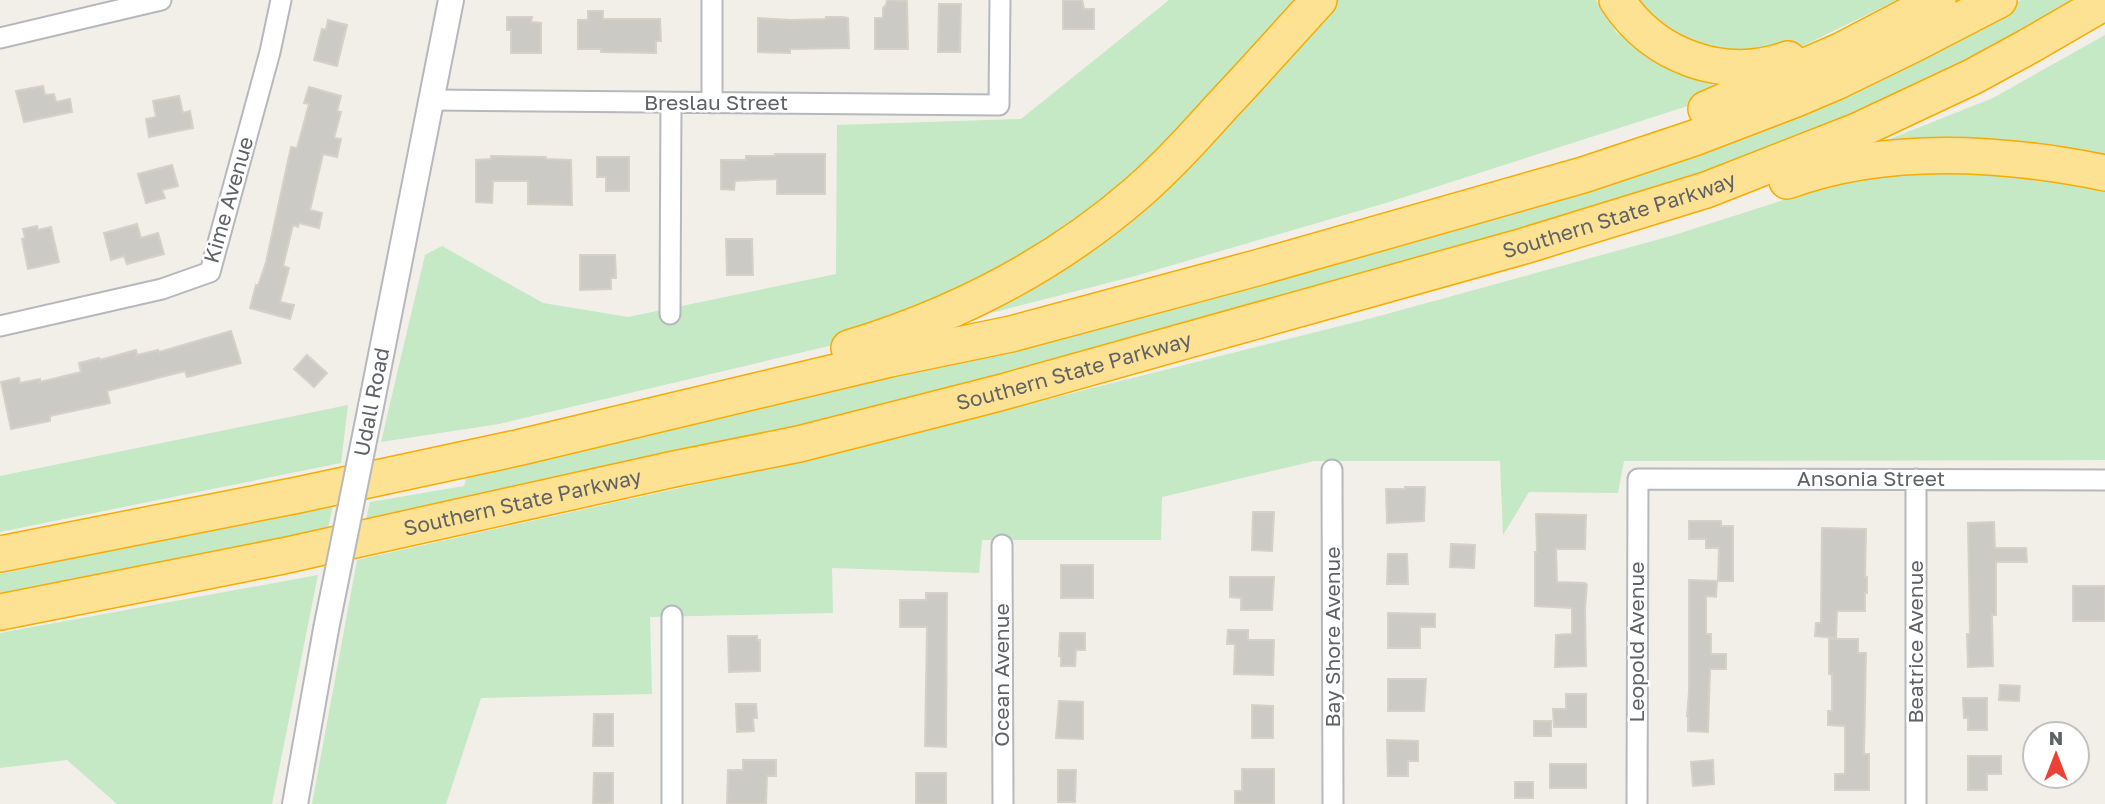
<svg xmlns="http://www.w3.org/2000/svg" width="2105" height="804" viewBox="0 0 2105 804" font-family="'Golos Text',sans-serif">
<rect width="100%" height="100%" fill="#f1efe8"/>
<path fill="#c5e8c5" d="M1169,0H1312L1107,215L975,297L846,342L499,424L381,442L425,255L442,246L543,303L628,317L836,274L837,125L1021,119Z
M1336,0H1596L1617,33L1673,72L1713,85V94L1694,104L1389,202L1135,276L975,317Z
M1623,0H1897L1780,57L1671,45Z
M2021,0H2084L1833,130L1595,214L1373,278L770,436L364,529L370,502L464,486L467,477L1066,334L1950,42Z
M2105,35V158L1882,142L1993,98Z
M1971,163L2105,184V460L1624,461L1618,493L1529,492L1503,535L1500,461H1314L1162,497L1161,540H982L979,573L832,568L833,613L650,617L652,694L481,698L446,804H312L357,560L805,460L1372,318L1671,236L1859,176Z
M348,405L341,463L0,532V476Z
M333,504L327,534L0,597V574Z
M318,575L272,804H117L67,760L0,768V633Z"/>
<path fill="#cccac5" stroke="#d6d1c6" stroke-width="2" d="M887,0L907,1L908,49H875V18H883V8L886,5Z
M1063,0H1082L1084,9H1094V29H1063Z
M939,4H961L960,52H938Z
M588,11H603V19H660L661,41H656V53L601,52V49H578V20H588Z
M507,17H532L531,22L541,23V53H511V30H507Z
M826,17H843L848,18L849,48L790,49V53L758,52V18L791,20L826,19Z
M328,20L347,25L337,66L314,60L322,29L326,30Z
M43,86L45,95L54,94L56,102L70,99L72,112L24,122L16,91Z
M309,87L341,96L337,111L341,112L334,138L341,139L337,157L323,154L310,210L322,213L319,228L299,223L298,227L293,225L283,266L289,268L280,302L294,305L290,319L250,308L256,285L258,286L266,262L291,147L297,148L309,104L304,103Z
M179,96L183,113L190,111L193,128L149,137L146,119L156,117L153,101Z
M775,154H825V194H777V179L735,181L734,190L721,189V160H746V156H775Z
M491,156L546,157V159L571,160L572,205L528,204V181H493L492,203L476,202V160L491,159Z
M597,157H629V191H606V177H597Z
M172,165L178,186L162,190L165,198L146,203L138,174Z
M137,224L141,238L158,233L164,254L127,264L124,256L111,260L104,233Z
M37,226L38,230L51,227L59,262L28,269L22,239L25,238L23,229Z
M726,239H752L753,275H727Z
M580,255H615L616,278H611V289L580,290Z
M231,331L241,363L187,377L185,371L107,391L110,403L50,416V421L11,429L1,382L19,378L20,383L40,379V382L81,372L79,363L99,358L100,360L136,350L137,355L158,350L159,352Z
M307,355L327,373L314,387L294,369Z
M1405,487H1425L1424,521L1387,523L1386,489H1405Z
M1253,512H1274L1272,551L1252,550Z
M1536,514L1586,515L1585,549H1556L1557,582L1585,583L1587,585L1585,608L1586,666L1555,667L1556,635L1572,634V608L1535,606V552H1537Z
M1689,521H1721V526H1733V581H1718L1719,548H1706V539H1689Z
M1994,522L1995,548H2026L2027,562H1996V615H1992L1993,666L1968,667L1967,634H1970L1968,523Z
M1822,528L1866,529L1865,577H1867V593H1865V611H1837L1836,638L1815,636L1816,623H1821Z
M1451,544L1475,545L1474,568L1450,567Z
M1388,554H1407L1408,584H1387Z
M1061,565H1093V598H1061Z
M1230,577H1274L1272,610H1241V598L1230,597Z
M1689,580L1717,581L1716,597L1706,596V634H1711V654H1726V669H1710L1708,732L1688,731V716H1687L1689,692Z
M2073,586H2105V621H2073Z
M926,593H947L946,747L925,746L927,627H900V600H926Z
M1388,613L1435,614V627H1420V648H1388Z
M1228,630H1248V640H1274L1273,675L1234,674L1235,644H1227Z
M1060,633H1085V650H1076L1075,666H1061V656H1059Z
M728,636H757V640H760V671L729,672Z
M1829,639H1858V653H1866L1864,754H1869V790H1835V774H1845V726L1828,725V711H1832V674H1829Z
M1388,679H1426L1424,711H1388Z
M2000,685L2020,686L2019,701L1999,700Z
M1566,694H1586V727H1554L1553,709H1566Z
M1963,698H1987V730H1968V718H1964Z
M1059,701L1083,702V739L1056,738Z
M736,704H756L757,718H753L754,731L737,732Z
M1252,705L1273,706V738H1252Z
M594,714H613V746H593Z
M1534,721H1551V736H1534Z
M1387,740L1418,741V761H1408V776H1388Z
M1968,756H2001V774H1987V790H1968Z
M743,760H776V776H767L766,804H727L728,770H743Z
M1713,760L1714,784L1693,786L1691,762Z
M1550,764H1586V788H1550Z
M1242,769H1274V804H1235V791H1242Z
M1058,770H1076L1075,802H1058Z
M594,773H613V804H593Z
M916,773H946V804H916Z
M1515,782H1533V798H1515Z"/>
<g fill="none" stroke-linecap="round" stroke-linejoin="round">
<g stroke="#b5b8bc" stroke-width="23">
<path id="minor" d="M0,38L161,0
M433,100L999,105L1000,0
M712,103V0
M670,314L671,103
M0,326L162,289L210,272L270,52L281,0
M1332,470L1333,804
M1002,545L1003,804
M672,616V804
M1637,804L1638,479L2105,480
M1916,804V479"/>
</g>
<g stroke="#b5b8bc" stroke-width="28">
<path id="tertiary" d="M371,406L451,0
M295,804L326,629"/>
</g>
<g stroke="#f9ab00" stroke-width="38">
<g id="motorway">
<path d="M1617,0C1654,57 1724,82 1788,59"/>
<path d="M1706,109L1840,51L1938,0"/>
<path d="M1787,181C1888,144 2002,152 2105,173"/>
<path d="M849,348C954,316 1054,265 1137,193C1168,166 1195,136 1222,106C1255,71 1287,35 1319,0"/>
<path d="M0,554L298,495L517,448L890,359L1011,334L1260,267L1583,175L1694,138L1796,99L1836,82L1916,43L1999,0"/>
<path id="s1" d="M0,612L283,556L674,469L799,444L999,393L1524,246L1706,190L1857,131L1972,77L2029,46L2105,2"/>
</g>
</g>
<use href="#minor" stroke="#fff" stroke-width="19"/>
<use href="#tertiary" stroke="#fff" stroke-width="24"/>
<use href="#motorway" stroke="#fde293" stroke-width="35"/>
<g stroke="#b5b8bc" stroke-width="28" stroke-linecap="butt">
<path id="tertiary-bridge" d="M326,629L371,406"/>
</g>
<use href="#tertiary-bridge" stroke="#fff" stroke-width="24"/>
</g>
<g text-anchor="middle" stroke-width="5" stroke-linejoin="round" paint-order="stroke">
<g font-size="21" fill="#5f6368" stroke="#fff">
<text x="716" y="110">Breslau Street</text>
<text transform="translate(229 200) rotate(-74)" y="7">Kime Avenue</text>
<text dy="7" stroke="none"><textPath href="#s1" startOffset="1668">Southern State Parkway</textPath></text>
<text dy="7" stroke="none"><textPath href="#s1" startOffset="1101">Southern State Parkway</textPath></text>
<text transform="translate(372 402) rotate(-79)" y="7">Udall Road</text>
<text x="1871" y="486">Ansonia Street</text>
<text dy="7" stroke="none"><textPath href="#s1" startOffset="534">Southern State Parkway</textPath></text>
<text transform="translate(1333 637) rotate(-90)" y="7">Bay Shore Avenue</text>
<text transform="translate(1637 642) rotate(-90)" y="7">Leopold Avenue</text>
<text transform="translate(1916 642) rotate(-90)" y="7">Beatrice Avenue</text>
<text transform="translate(1002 675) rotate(-90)" y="7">Ocean Avenue</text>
</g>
</g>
<g transform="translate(2056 755)"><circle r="33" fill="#ffffff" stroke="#bfc1c3" stroke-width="2"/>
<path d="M0-5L12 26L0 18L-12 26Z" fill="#ea4335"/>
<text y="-10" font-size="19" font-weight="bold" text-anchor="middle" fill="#5f6368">N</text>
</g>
</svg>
